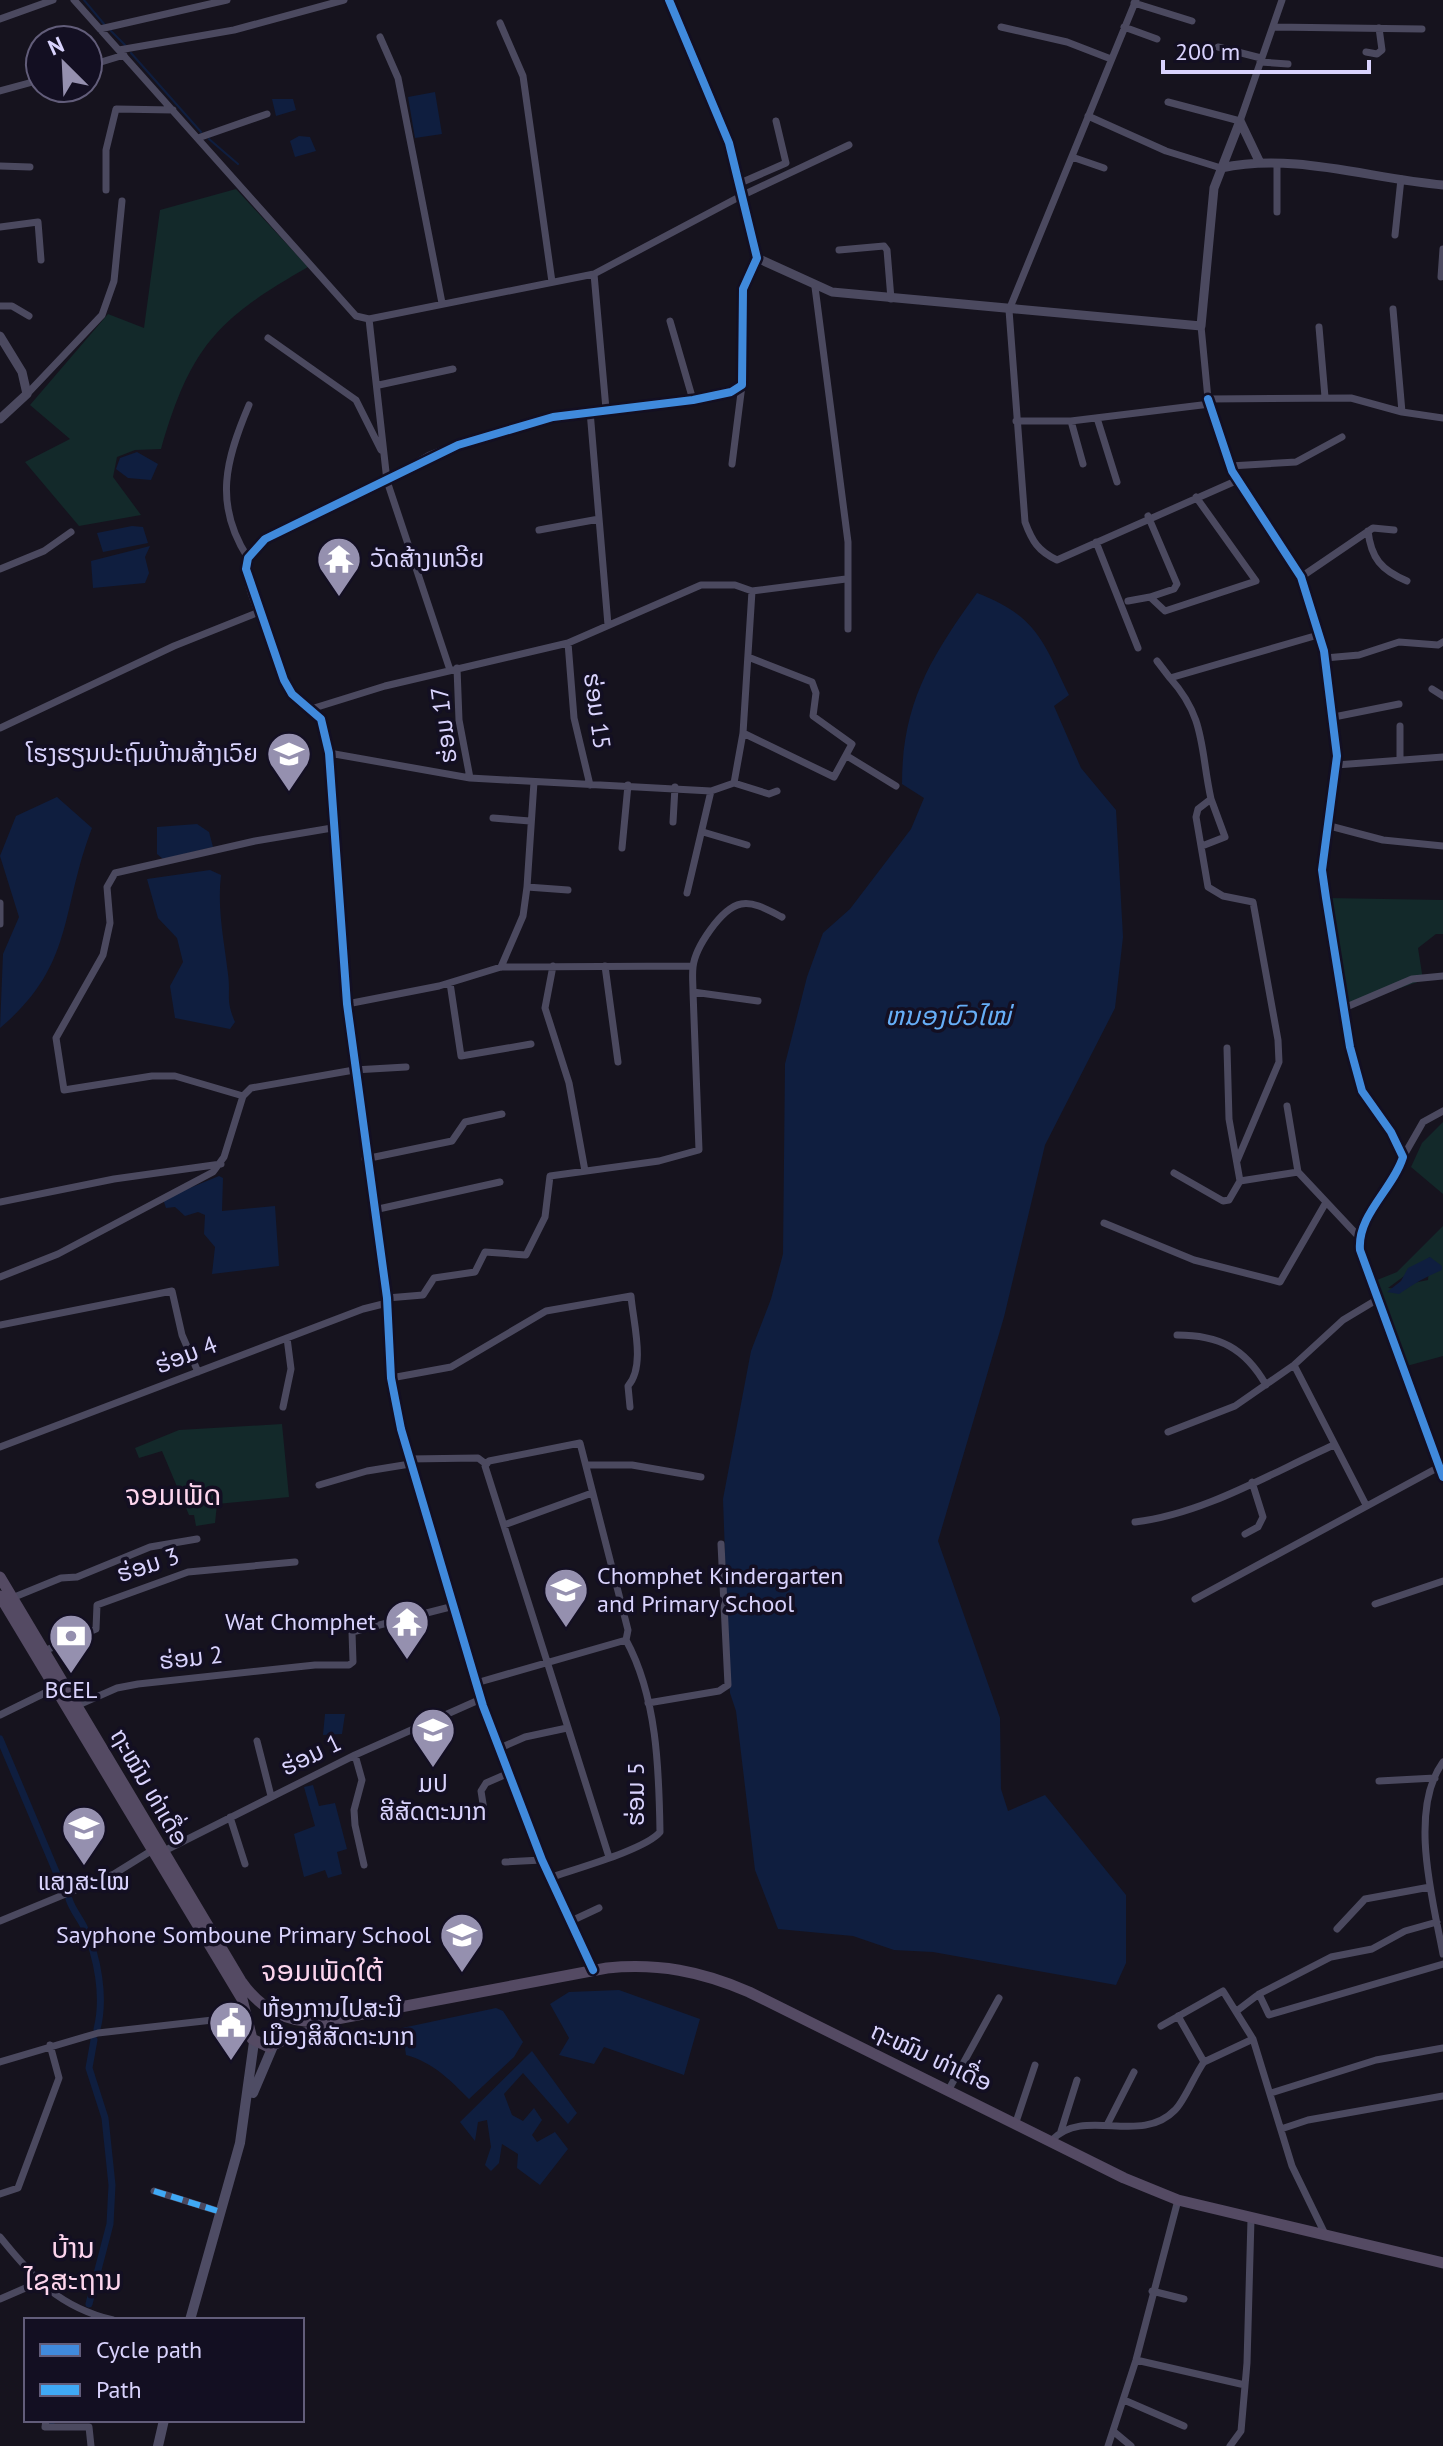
<svg xmlns="http://www.w3.org/2000/svg" width="1443" height="2446" viewBox="0 0 1443 2446" font-family="'PT Sans','Noto Sans Lao',sans-serif">
<rect width="100%" height="100%" fill="#16131e"/>
<path fill="#13292a" fill-rule="evenodd" d="M236,189L308,267C217,319 191,346 161,449L135,450L117,457L113,477L141,515L79,526L25,462L70,439L30,405L108,314L144,328L160,210Z
M1326,898L1443,900V934H1436L1418,948L1423,980L1344,1008Z
M1443,1122V1194L1411,1167L1422,1143Z
M1443,1226V1356L1403,1367L1372,1282L1397,1272ZM1430,1257L1428,1280L1413,1283L1406,1289L1388,1288Z
M282,1424L289,1497L217,1504L215,1523L196,1526L194,1515H189L162,1451L139,1458L135,1448L179,1430Z"/>
<path fill="#0f1e3f" d="M435,92L442,134L415,138L408,97Z
M272,99H293L296,110L276,116Z
M299,136L310,137L316,151L295,157L290,141Z
M137,452L158,464L151,480L128,478L116,469L120,458Z
M132,526L143,527L148,543L103,552L97,533Z
M150,546L145,557L149,573L145,583L93,588L91,561Z
M977,593C1037,616 1043,641 1069,695L1054,706L1081,768L1116,810L1123,937L1115,1008L1045,1145L1004,1317L938,1541L1000,1718L1001,1789L1008,1811L1045,1795L1126,1895V1963L1116,1985L933,1952L894,1950L853,1936L778,1929L755,1870L736,1711L730,1693L723,1499L751,1351L771,1299L783,1254L785,1064L807,977L823,933L850,909L911,829L924,798L902,784C902,703 931,657 977,593Z
M57,797L92,828C60,911 75,965 0,1028L3,954L19,917L0,856L16,816Z
M197,824L209,832L213,847L163,859L157,854V827Z
M210,870L221,875C217,909 224,940 228,974C231,996 225,999 235,1022L230,1029L175,1018L170,986L183,962L177,938L158,918L147,879Z
M219,1176L223,1178L222,1211L275,1206L279,1266L212,1274L215,1247L204,1234L205,1215L198,1212L185,1216L175,1207L166,1208L163,1199Z
M1430,1257L1442,1266V1270C1427,1276 1413,1284 1399,1294L1387,1292L1401,1281L1408,1268Z
M325,1714H345L342,1734L323,1735Z
M313,1785L319,1806L335,1803L347,1849L337,1852L342,1874L328,1878L325,1870L304,1877L294,1834L315,1826L304,1787Z
M619,1990L700,2019L684,2075L604,2047L594,2064L559,2055L569,2038L550,2004L569,1992Z
M496,2008L503,2011L523,2042L514,2057L469,2099C449,2079 434,2063 406,2055L402,2028Z
M532,2051L577,2113L568,2124L523,2073L504,2094L512,2115L523,2121L534,2108L542,2120L532,2135L537,2142L555,2132L568,2149L540,2185L517,2168L518,2154L502,2144L499,2163L491,2171L485,2165L491,2147L487,2120L478,2122L475,2141L460,2122Z"/>
<g fill="none" stroke-linecap="round" stroke-linejoin="round">
<path stroke="#0f1e3f" stroke-width="2" d="M84,0L104,24
M111,31L125,45
M131,53L201,132
M209,139L238,164"/>
<path stroke="#0f1e3f" stroke-width="7" d="M0,1739L65,1893
M69,1899C72,1909 79,1917 84,1927C98,1957 105,1998 97,2029
M89,2304L110,2224L112,2185L105,2118L89,2068L94,2040
M52,2421L53,2420"/>
<path stroke="#4b495f" stroke-width="7" d="M74,0L356,316L369,319L387,481L450,670
M1136,0L1009,310L1025,522C1032,541 1038,551 1057,560L1238,480
M1134,3L1192,21
M0,19L53,0
M500,23L523,76L552,282
M1001,27L1067,42L1111,59
M1124,27L1157,39
M1273,27L1422,29
M100,29L227,0
M380,37L398,78L442,303
M1218,47L1261,58
M119,50L234,30L344,0
M1366,52L1377,54L1382,50L1379,28
M1260,62L1288,64
M88,66L124,55
M0,91L40,80
M1168,102L1240,121L1282,0
M1088,116L1166,151L1221,168
M198,138L267,114
M1072,157L1104,168
M1277,164V212
M0,166L30,167
M738,184L786,163L776,121
M106,190V150L116,109L173,110
M0,227L38,222L41,260
M1395,235L1401,179
M839,250L884,246L887,250L891,299
M594,274L606,409
M1441,277L1443,249
M815,287L848,542V629
M0,306H12L29,316
M1393,309L1402,412
M369,319L594,274L741,196L849,145
M670,321L693,400
M1201,326L1208,399L1351,398L1402,412L1443,418
M1319,327L1325,397
M268,338L356,400L381,450
M379,385L453,369
M27,394L102,315L114,281L122,201
M1208,399L1232,471L1301,577L1324,651L1337,756L1322,870L1326,898L1350,1047L1362,1091L1391,1132L1403,1157C1393,1189 1357,1215 1360,1250L1443,1477
M590,411L608,625
M1097,418L1117,482
M1016,421H1071L1210,404
M1071,421L1083,464
M732,464L742,385
M1230,466L1296,462L1342,437
M1148,516L1177,584L1174,589L1150,597
M539,530L599,519
M1368,531C1371,558 1381,570 1407,581
M1096,542L1138,648
M248,558C213,504 226,459 249,405
M0,569L44,551L71,532
M1301,577L1373,528L1394,530
M1128,601L1150,597L1165,611L1256,581L1196,497
M568,643L574,718L590,785
M1325,658L1359,655L1399,642L1438,645L1443,642
M1157,661L1170,678L1318,635
M457,668L459,720L470,778
M1170,678C1206,718 1200,749 1211,799L1198,809L1196,817L1208,887L1223,896L1253,902L1278,1040L1279,1062L1237,1161
M1432,689L1443,696
M311,709L385,686L568,643L701,585H735L752,591L846,579
M1334,717L1399,704
M1400,726V759
M0,728L174,646L259,612L288,688L321,719L329,753L347,1004L387,1298L391,1378L401,1429L483,1706L542,1860L593,1970
M743,733L834,777L852,744L813,716L816,693L812,682L748,657
M329,753L470,778L711,791L734,783L743,733L752,591
M847,756L896,786
M1336,765L1443,757
M534,782L527,887L568,890
M734,783L769,794L777,791
M493,818L530,821
M673,822L675,787
M1326,825L1383,840L1443,846
M332,828L255,841L115,873L107,887L110,923L103,955L56,1038L64,1090L152,1076H175L243,1096L251,1088L354,1070L406,1067
M703,832L747,845
M1202,846L1225,837L1211,799
M622,848L628,785
M687,893L711,791
M0,903V924
M553,966L545,1008L569,1083L585,1171
M605,966L618,1062
M501,967L523,916L527,887
M450,983L461,1056L531,1044
M758,1001L693,992C693,984 692,975 693,967C695,948 721,908 741,904C754,901 770,911 782,917
M347,1004L439,986L501,967L693,966
M1344,1008L1412,979L1443,976
M1287,1106L1298,1172L1359,1237
M1403,1157L1423,1122L1443,1111
M365,1159L452,1141L465,1122L502,1114
M1174,1173L1223,1201L1229,1200L1240,1181L1229,1119L1227,1048
M1240,1181L1298,1172
M0,1202L114,1179L221,1164
M374,1210L500,1182
M1104,1223L1194,1260L1280,1282L1325,1204
M0,1277L58,1254L213,1172L224,1157L243,1096
M387,1298L423,1295L434,1278L475,1272L485,1252L526,1255L545,1217L550,1176L659,1161L699,1150L693,992
M0,1325L172,1291L182,1335L198,1372
M1177,1335C1219,1335 1245,1348 1266,1385
M1294,1365L1366,1505
M391,1378L451,1367L546,1311L631,1296C633,1322 646,1366 628,1386L630,1407
M283,1407L291,1369L287,1338
M1168,1432L1235,1406L1294,1365L1343,1320L1378,1299
M0,1447L363,1309L387,1303
M409,1459L478,1458L486,1464
M587,1465H632L701,1477
M319,1485L367,1471L410,1464
M1135,1522C1204,1514 1271,1473 1334,1445
M504,1525L592,1493
M1245,1534L1258,1527L1263,1517L1252,1482
M12,1598L61,1578L77,1577L150,1547L197,1539
M1195,1599L1439,1467
M1375,1604L1443,1581
M44,1651L96,1629L97,1605L188,1572L295,1562
M476,1683L626,1640
M648,1703L719,1691L728,1685L721,1544
M76,1706L117,1688L138,1684L315,1665H349L353,1662L352,1632L454,1606
M0,1715L55,1688
M257,1741L271,1796
M500,1748L525,1737L567,1728
M355,1755L362,1780L354,1810L355,1825L364,1865
M1443,1762C1408,1810 1433,1901 1443,1954
M1379,1781L1435,1778
M484,1810L481,1791L486,1783L509,1773
M230,1817L245,1864
M162,1852L355,1755L481,1699
M505,1862L542,1860
M549,1878C574,1869 645,1850 660,1832C659,1769 657,1697 626,1640L628,1630L580,1443L489,1461L485,1466L609,1857
M0,1921L114,1874L151,1851
M569,1922L599,1908
M1337,1929L1365,1899L1430,1887
M1259,1994L1269,2015L1443,1964
M1238,2010L1259,1994L1331,1957L1372,1949L1405,1931L1437,1922
M1161,2026L1223,1991L1253,2039L1292,2166L1325,2234
M0,2062L98,2033L248,2016
M1204,2062L1253,2039
M948,2091L999,1998
M1271,2093L1376,2060L1443,2048
M1016,2122L1035,2065
M1107,2125L1134,2072
M1281,2129L1308,2120L1443,2096
M1061,2131L1077,2080
M1052,2140C1085,2106 1140,2146 1175,2110C1184,2102 1195,2074 1204,2062L1178,2016
M154,2191L221,2212
M0,2194L18,2188L59,2078L50,2045
M0,2237C34,2279 59,2307 113,2320
M1152,2291L1184,2299
M0,2299L37,2283
M1136,2360L1245,2385
M1124,2400L1184,2426
M46,2420L45,2427H89L91,2446
M1113,2431L1131,2446
M1108,2446L1136,2360L1178,2200
M1230,2446L1241,2431L1247,2363L1251,2219"/>
<path stroke="#4b495f" stroke-width="9" d="M1240,121L1260,163
M1221,168C1295,152 1370,179 1443,185
M757,258L832,292L1201,326L1214,188L1240,121
M0,336L22,372L27,394L0,419
M259,612C250,587 238,565 260,543L387,481L430,456L458,445L553,417L693,400L731,392L742,385L743,289L757,258L729,143L669,0"/>
<path stroke="#4e4c64" stroke-width="10" d="M253,2093L273,2046
M190,2320L240,2143L254,2042
M158,2446L164,2420"/>
<path stroke="#544a63" stroke-width="11" d="M0,1577L241,1981C261,2010 290,2025 326,2021L607,1968C658,1963 701,1971 749,1992L1124,2178L1178,2200L1443,2263
M0,1596L242,1999L252,2039L269,2047L292,2036L330,2027"/>
<path stroke="#3fa9f5" stroke-width="6" stroke-dasharray="12 6" stroke-linecap="butt" d="M154,2191L221,2212"/>
<g stroke="#130f22" stroke-width="13">
<path id="cycleway" d="M1208,399L1232,471L1301,577L1324,651L1337,756L1322,870L1326,898L1350,1047L1362,1091L1391,1132L1403,1157C1393,1189 1357,1215 1360,1250L1443,1477
M593,1970L542,1860L483,1706L401,1429L391,1378L387,1298L347,1004L329,753L321,719L292,694L284,680L246,569L248,558L265,539L458,445L553,417L693,400L731,392L742,385L743,289L757,258L729,143L669,0"/>
</g>
<use href="#cycleway" stroke="#408adc" stroke-width="8"/>
</g>
<defs>
<g id="temple-pin" transform="scale(2.3)"><path d="M0 17L-7.5 6A9.5 9.5 0 1 1 7.5 6Z" fill="#9590af" stroke="#130f22"/><path d="M0-6L5-2H3V0L6.5 2.5H4V6H1.5V3h-3V6H-4V2.5H-6.5L-3 0V-2H-5Z" fill="#fff"/></g>
<g id="school-pin" transform="scale(2.3)"><path d="M0 17L-7.5 6A9.5 9.5 0 1 1 7.5 6Z" fill="#9590af" stroke="#130f22"/><path d="M0-5L7-2L0 1L-7-2ZM-4 1L0 2.5L4 1V4Q0 6-4 4Z" fill="#fff"/></g>
<g id="bank-pin" transform="scale(2.3)"><path d="M0 17L-7.5 6A9.5 9.5 0 1 1 7.5 6Z" fill="#9590af" stroke="#130f22"/><path d="M-6-4H6V4H-6ZM0-2.3a2.3 2.3 0 1 0 0 4.6a2.3 2.3 0 1 0 0-4.6Z" fill="#fff"/></g>
<g id="civic-pin" transform="scale(2.3)"><path d="M0 17L-7.5 6A9.5 9.5 0 1 1 7.5 6Z" fill="#9590af" stroke="#130f22"/><path d="M-.6-6.5H3V-4.5H.6V-3L4-1V1h2V6H-6V1h2V-1L-.6-3ZM-1.2 2.5V6h2.4V2.5Z" fill="#fff"/></g>
</defs>
<g fill-rule="evenodd">
<use href="#temple-pin" x="339" y="559"/>
<use href="#school-pin" x="289" y="754"/>
<use href="#school-pin" x="566" y="1590"/>
<use href="#temple-pin" x="407" y="1622"/>
<use href="#bank-pin" x="71" y="1636"/>
<use href="#school-pin" x="433" y="1730"/>
<use href="#school-pin" x="84" y="1828"/>
<use href="#school-pin" x="462" y="1935"/>
<use href="#civic-pin" x="231" y="2023"/>
</g>
<g text-anchor="middle" stroke-width="7" stroke-linejoin="round" paint-order="stroke">
<g font-size="24" fill="#d9d3fd" stroke="#130f22" text-anchor="start">
<text x="370" y="567">ວັດສ້າງເຫວີຍ</text>
<text x="258" y="762" text-anchor="end">ໂຮງຮຽນປະຖົມບ້ານສ້າງເວົຍ</text>
<text x="597" y="1584">Chomphet Kindergarten<tspan x="597" dy="28">and Primary School</tspan></text>
<text x="376" y="1630" text-anchor="end">Wat Chomphet</text>
<text x="71" y="1698" text-anchor="middle">BCEL</text>
<text x="433" y="1792" text-anchor="middle">ມປ<tspan x="433" dy="28">ສີສັດຕະນາກ</tspan></text>
<text x="84" y="1890" text-anchor="middle">ແສງສະໄໝ</text>
<text x="431" y="1943" text-anchor="end">Sayphone Somboune Primary School</text>
<text x="262" y="2017">ຫ້ອງການໄປສະນີ<tspan x="262" dy="28">ເມືອງສິສັດຕະນາກ</tspan></text>
</g>
<g font-size="24" fill="#d9d3fd" stroke="#130f22">
<text transform="translate(597 711) rotate(82)" y="8">ຮ່ອມ 15</text>
<text transform="translate(444 725) rotate(-97)" y="8">ຮ່ອມ 17</text>
<text transform="translate(186 1355) rotate(-21)" y="8">ຮ່ອມ 4</text>
<text transform="translate(148 1565) rotate(-18)" y="8">ຮ່ອມ 3</text>
<text transform="translate(191 1658) rotate(-6)" y="8">ຮ່ອມ 2</text>
<text transform="translate(311 1755) rotate(-26)" y="8">ຮ່ອມ 1</text>
<text transform="translate(149 1787) rotate(60)" y="8">ຖະໝົນ ທ່າເດື່ອ</text>
<text transform="translate(636 1794) rotate(-90)" y="8">ຮ່ອມ 5</text>
<text transform="translate(931 2057) rotate(25)" y="8">ຖະໝົນ ທ່າເດື່ອ</text>
</g>
<g font-size="26" font-style="italic" fill="#66aef7" stroke="#130f22">
<text x="948" y="1025">ຫນອງບົວໄໝ່</text>
</g>
<g font-size="28" fill="#fdd5ed" stroke="#130f22">
<text x="173" y="1505">ຈອມເພັດ</text>
<text x="322" y="1981">ຈອມເພັດໃຕ້</text>
<text x="73" y="2258">ບ້ານ<tspan x="73" dy="32">ໄຊສະຖານ</tspan></text>
</g>
</g>
<rect x="24" y="2318" width="280" height="104" fill="#130f22" stroke="#625d7a" stroke-width="2"/>
<rect x="40" y="2344" width="40" height="12" fill="#408adc" stroke="#625d7a" stroke-width="2"/>
<text x="96" y="2358" font-size="24" fill="#d9d3fd">Cycle path</text>
<rect x="40" y="2384" width="40" height="12" fill="#3fa9f5" stroke="#625d7a" stroke-width="2"/>
<text x="96" y="2398" font-size="24" fill="#d9d3fd">Path</text>
<g transform="translate(64 64) rotate(336)"><circle r="38" fill="#130f22" stroke="#625d7a" stroke-width="2"/>
<path d="M0-6L14 30L0 20L-14 30Z" fill="#9590af"/>
<text y="-12" font-size="22" font-weight="bold" text-anchor="middle" fill="#d9d3fd">N</text>
</g>
<path d="M1163 60v12h206v-12" fill="none" stroke="#d9d3fd" stroke-width="4"/>
<text x="1175" y="60" font-size="24" fill="#d9d3fd" stroke="#130f22" stroke-width="6" paint-order="stroke">200 m</text>
</svg>
